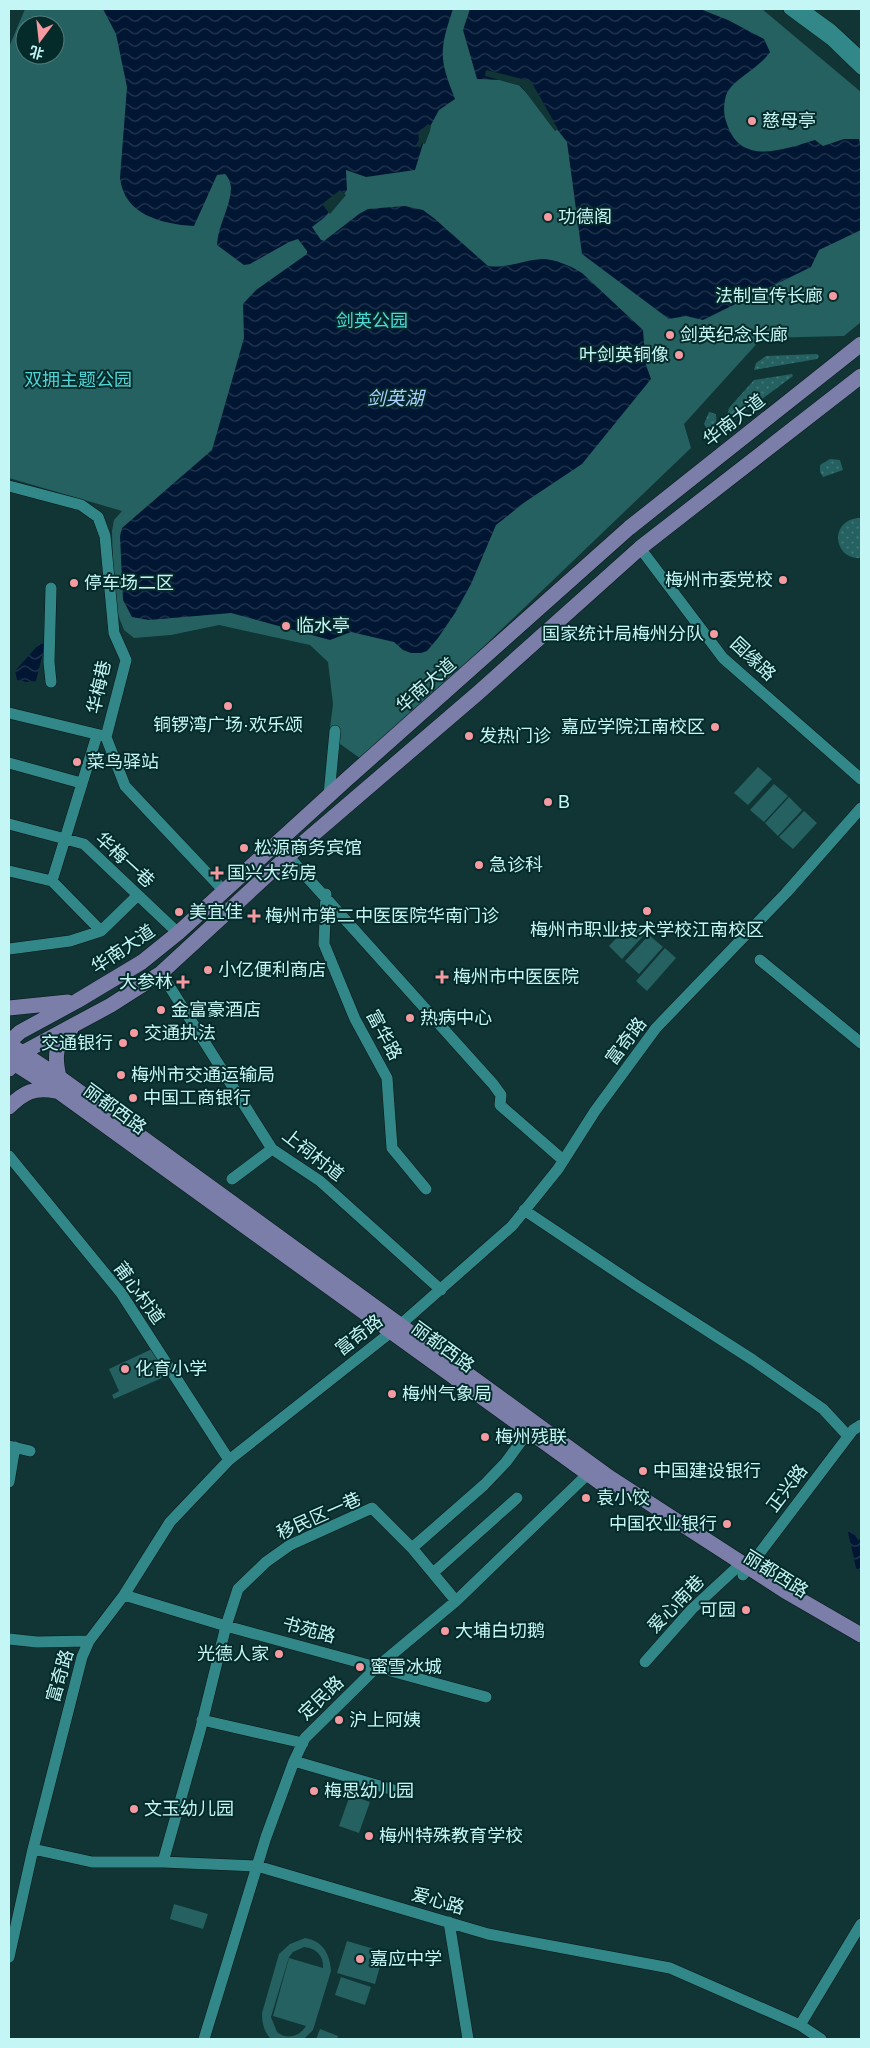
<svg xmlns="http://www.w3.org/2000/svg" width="870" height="2048" viewBox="0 0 870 2048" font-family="Helvetica,'Noto Sans SC',sans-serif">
<defs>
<pattern id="grass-dots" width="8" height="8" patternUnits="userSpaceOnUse" patternTransform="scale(1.25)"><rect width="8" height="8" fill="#256161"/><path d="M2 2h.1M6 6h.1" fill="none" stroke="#437878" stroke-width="1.8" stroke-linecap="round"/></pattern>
<pattern id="water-waves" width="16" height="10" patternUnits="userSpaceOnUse" patternTransform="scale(1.25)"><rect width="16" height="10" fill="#011633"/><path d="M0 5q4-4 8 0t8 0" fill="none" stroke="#243851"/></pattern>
</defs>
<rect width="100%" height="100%" fill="#113435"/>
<path fill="url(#grass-dots)" d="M817,354L819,356L817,359L754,370L756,363L766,356Z
M792,374L793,376L728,424L726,420L729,408L754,380Z
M709,412L716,414L717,434H710L704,424Z
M830,459L840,460L843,470L823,477L820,472V465Z
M861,518V558C832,560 829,518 861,518Z"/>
<path fill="#256161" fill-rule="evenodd" d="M25,9H762L861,92V322L844,336L762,338L684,424L691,448L364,761L329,736L333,704L328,662L310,645L219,625L171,635L134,638L124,630L114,605L112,531L114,520L122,511L9,478V47ZM25,25H55V55H25Z
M758,767L772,779L748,805L734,793Z
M774,784L788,796L764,822L750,810Z
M789,797L802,810L778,836L765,823Z
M804,811L817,823L793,849L779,837Z
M633,920L646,933L622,959L609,946Z
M649,935L663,947L639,974L625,961Z
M665,948L676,958L647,991L636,981Z
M152,1349L163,1371L137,1383L169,1369L171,1374L114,1399L112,1395L119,1391L109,1369Z
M350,1795L370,1802L359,1833L339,1826Z
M174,1904L208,1914L203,1929L170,1919Z
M305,1938C323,1941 330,1954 331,1971L313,2030L304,2039H271C264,2032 262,2023 262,2013L279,1954L290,1944ZM304,1947C316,1948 324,1956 323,1968L289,1958L273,2016L306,2026C299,2037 287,2040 277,2032L271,2017L289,1957L293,1952Z
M347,1941L384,1952L375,1984L337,1973Z
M341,1977L371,1987L365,2005L335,1995Z
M320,2029L338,2036L337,2039H316Z"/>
<path fill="url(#water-waves)" d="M103,9H453C439,51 439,58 455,99L439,110L426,134L415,170L366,177L346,170L347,190L325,217L312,227L321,240L324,241L359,214L368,209L405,206L423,210L435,219L488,266C507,269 523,260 542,259C555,259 571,266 582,273L643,330L646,365L651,379L582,464L525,502L496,525L471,584L455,613L438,638L427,651L421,653H411L403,650L394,642L351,632L330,640L231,613L149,620L132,617L123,600L120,536L122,528L212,450L244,338L243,304L256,290L307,254V251L298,239L289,242L250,264L244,265L217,245C218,225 230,208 231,189C231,184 229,178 225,174L217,175L194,226C162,224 124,215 120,178L127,87L116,34Z
M470,9H700L728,20L764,39L770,52C759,68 737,77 728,91C723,100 723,115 727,124C741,167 784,149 815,140L823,146L844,139H859L861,151V230L819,250L811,267L703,320L686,316L669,319L582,254L567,142L538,105L519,85L501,80L477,79L463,30Z
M39,644H45L36,681L27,682L17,680L15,671Z
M848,1532H853L858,1540L861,1539L860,1571L856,1568Z"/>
<path fill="#113435" d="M486,70L531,81L558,129L555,131L521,86L485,76Z
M428,124L431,126L430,131L425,144L422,143L420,148L416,145L419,140L418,133Z
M340,190L346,195L330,214L322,204Z"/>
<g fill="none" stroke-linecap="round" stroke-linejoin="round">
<g stroke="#0a1919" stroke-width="12">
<path id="minor" d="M789,9L831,40L861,69
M803,9L832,30L861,57
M9,486L81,505L98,517L105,536L114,633L126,660L106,737L125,786L223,890
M640,548L723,658L861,779
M51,588L49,662L51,682
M9,713L104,736
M9,763L81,783
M329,795L335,731
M9,824L84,844L178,933
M288,856L493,1084L501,1095L500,1105L563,1160
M9,871L52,881L101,931
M52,881L97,735
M326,894L324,944L355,1019L387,1078L392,1148L426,1189
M9,949L70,941L101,931L136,897
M760,960L861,1043
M161,973L272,1149L320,1181L441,1290
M9,1156L121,1293L229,1460
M232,1179L272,1149
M524,1210L639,1287L753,1360L823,1409L848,1436
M9,1446L30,1451
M9,1482L15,1447
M412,1548L484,1485L506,1462L528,1432
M433,1573L517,1498
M743,1575L853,1430L861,1425
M124,1595L226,1626L486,1697
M9,1639L37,1642L89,1641
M645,1662L692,1609L734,1570
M202,1720L303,1743
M294,1761L397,1791
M33,1849L92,1862H163L257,1866L488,1934L670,1968L800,2025L821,2039
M163,1862L200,1731L226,1626L238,1589L266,1562L290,1545L372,1508L412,1548L456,1601
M449,1922L468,2039
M9,1957L33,1849L82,1657L89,1641L124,1595L170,1522L229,1460L400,1325L512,1226L558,1169L595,1111L656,1028L786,893L861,808
M800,2025L861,1924
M204,2039L266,1837L294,1761L305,1738L377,1667L456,1601L594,1468"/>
</g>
<g stroke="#0a1919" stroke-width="16">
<path id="major" d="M9,1008L68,1002
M9,1042L20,1032L77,1001L142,962L178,933L346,780L629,528L861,344
M15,1048L59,1077L609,1477L785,1591L861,1635
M9,1060L59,1092L609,1489
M9,1069L22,1053L111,1005L161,973L288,856L478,693L640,548L861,376
M59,1077C54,1055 55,1045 71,1029
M9,1107C24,1092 34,1087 56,1091"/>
</g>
<use href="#minor" stroke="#328888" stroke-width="11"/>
<use href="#major" stroke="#7b7ea9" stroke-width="15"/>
</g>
<g fill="#f49aa0" stroke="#052a2a" stroke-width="2">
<circle cx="752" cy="121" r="5"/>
<circle cx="548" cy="217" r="5"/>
<circle cx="833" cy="296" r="5"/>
<circle cx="670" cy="335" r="5"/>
<circle cx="679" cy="355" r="5"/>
<circle cx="783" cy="580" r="5"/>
<circle cx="74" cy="583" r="5"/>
<circle cx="286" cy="626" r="5"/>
<circle cx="714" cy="634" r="5"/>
<circle cx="228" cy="706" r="5"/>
<circle cx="715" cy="727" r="5"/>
<circle cx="469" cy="736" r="5"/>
<circle cx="77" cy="762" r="5"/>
<circle cx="548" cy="802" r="5"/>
<circle cx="244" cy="848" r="5"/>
<circle cx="479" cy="865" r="5"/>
<path d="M214.5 865.5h5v5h5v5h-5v5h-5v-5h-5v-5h5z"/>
<circle cx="647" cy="911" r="5"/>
<circle cx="179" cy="912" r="5"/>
<path d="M251.5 908.5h5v5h5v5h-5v5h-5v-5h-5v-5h5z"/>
<circle cx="208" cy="970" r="5"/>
<path d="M439.5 969.5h5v5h5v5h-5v5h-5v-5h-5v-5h5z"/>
<path d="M180.5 974.5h5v5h5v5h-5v5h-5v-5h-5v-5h5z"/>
<circle cx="161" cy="1010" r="5"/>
<circle cx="410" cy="1018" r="5"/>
<circle cx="134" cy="1033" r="5"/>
<circle cx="123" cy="1043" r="5"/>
<circle cx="121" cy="1075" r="5"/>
<circle cx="133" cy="1098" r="5"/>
<circle cx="125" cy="1369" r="5"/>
<circle cx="392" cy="1394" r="5"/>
<circle cx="485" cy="1437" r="5"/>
<circle cx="643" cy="1471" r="5"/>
<circle cx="586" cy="1498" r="5"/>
<circle cx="727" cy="1524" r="5"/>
<circle cx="746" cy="1610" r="5"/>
<circle cx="445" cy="1631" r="5"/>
<circle cx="279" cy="1654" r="5"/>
<circle cx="360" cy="1667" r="5"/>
<circle cx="339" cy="1720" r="5"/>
<circle cx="314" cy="1791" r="5"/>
<circle cx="134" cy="1809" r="5"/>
<circle cx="369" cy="1836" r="5"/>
<circle cx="360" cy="1959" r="5"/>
</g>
<g text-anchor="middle" stroke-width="4" stroke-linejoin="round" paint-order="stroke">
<g font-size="18" fill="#c4f6f5" stroke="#052a2a" text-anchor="start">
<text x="762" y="127">慈母亭</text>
<text x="558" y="223">功德阁</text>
<text x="823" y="302" text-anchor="end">法制宣传长廊</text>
<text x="680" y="341">剑英纪念长廊</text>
<text x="669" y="361" text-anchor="end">叶剑英铜像</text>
<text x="773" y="586" text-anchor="end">梅州市委党校</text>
<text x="84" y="589">停车场二区</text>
<text x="296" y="632">临水亭</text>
<text x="704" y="640" text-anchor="end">国家统计局梅州分队</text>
<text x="228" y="731" text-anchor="middle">铜锣湾广场·欢乐颂</text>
<text x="705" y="733" text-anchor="end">嘉应学院江南校区</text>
<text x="479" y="742">发热门诊</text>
<text x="87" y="768">菜鸟驿站</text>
<text x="558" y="808">B</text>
<text x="254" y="854">松源商务宾馆</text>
<text x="489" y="871">急诊科</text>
<text x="227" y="879">国兴大药房</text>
<text x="189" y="918">美宜佳</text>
<text x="265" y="922">梅州市第二中医医院华南门诊</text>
<text x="647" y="936" text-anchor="middle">梅州市职业技术学校江南校区</text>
<text x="218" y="976">小亿便利商店</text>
<text x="453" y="983">梅州市中医医院</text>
<text x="173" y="988" text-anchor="end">大参林</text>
<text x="171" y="1016">金富豪酒店</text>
<text x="420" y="1024">热病中心</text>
<text x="144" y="1039">交通执法</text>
<text x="113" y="1049" text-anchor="end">交通银行</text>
<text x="131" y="1081">梅州市交通运输局</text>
<text x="143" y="1104">中国工商银行</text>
<text x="135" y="1375">化育小学</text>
<text x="402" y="1400">梅州气象局</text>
<text x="495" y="1443">梅州残联</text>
<text x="653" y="1477">中国建设银行</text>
<text x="596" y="1504">袁小饺</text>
<text x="717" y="1530" text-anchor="end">中国农业银行</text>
<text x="736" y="1616" text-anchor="end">可园</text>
<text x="455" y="1637">大埔白切鹅</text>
<text x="269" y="1660" text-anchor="end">光德人家</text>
<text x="370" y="1673">蜜雪冰城</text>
<text x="349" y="1726">沪上阿姨</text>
<text x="324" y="1797">梅思幼儿园</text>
<text x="144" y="1815">文玉幼儿园</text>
<text x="379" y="1842">梅州特殊教育学校</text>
<text x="370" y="1965">嘉应中学</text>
</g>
<g font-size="18" fill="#50d6d8" stroke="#052a2a">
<text x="372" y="327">剑英公园</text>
<text x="78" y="386">双拥主题公园</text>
</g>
<g font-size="18" fill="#c4f6f5" stroke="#052a2a">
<text transform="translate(734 420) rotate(-38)" y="6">华南大道</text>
<text transform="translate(753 659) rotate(43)" y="6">园缘路</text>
<text transform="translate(426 685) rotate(-41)" y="6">华南大道</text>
<text transform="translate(99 687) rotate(-78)" y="6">华梅巷</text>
<text transform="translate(125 860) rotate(42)" y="6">华梅一巷</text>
<text transform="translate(123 949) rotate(-34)" y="6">华南大道</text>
<text transform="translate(384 1035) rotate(62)" y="6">富华路</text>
<text transform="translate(626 1041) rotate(-53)" y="6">富奇路</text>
<text transform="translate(115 1109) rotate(36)" y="6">丽都西路</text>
<text transform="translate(313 1155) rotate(38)" y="6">上祠村道</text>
<text transform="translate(139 1293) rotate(54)" y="6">莆心村道</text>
<text transform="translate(359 1335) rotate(-38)" y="6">富奇路</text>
<text transform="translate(443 1347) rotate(36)" y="6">丽都西路</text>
<text transform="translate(787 1488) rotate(-53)" y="6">正兴路</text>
<text transform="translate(319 1516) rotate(-24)" y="6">移民区一巷</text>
<text transform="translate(776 1574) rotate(32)" y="6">丽都西路</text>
<text transform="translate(676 1604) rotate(-46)" y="6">爱心南巷</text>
<text transform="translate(309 1630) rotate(15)" y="6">书苑路</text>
<text transform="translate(60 1676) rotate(-74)" y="6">富奇路</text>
<text transform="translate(321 1698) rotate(-44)" y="6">定民路</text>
<text transform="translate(438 1901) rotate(16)" y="6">爱心路</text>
</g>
<g font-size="19" font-style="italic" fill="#abcffe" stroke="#052a2a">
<text x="395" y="405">剑英湖</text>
</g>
</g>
<rect width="870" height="2048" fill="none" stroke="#c4f6f5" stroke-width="20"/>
<g transform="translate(40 40) rotate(195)"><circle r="24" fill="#052a2a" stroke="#517c7b"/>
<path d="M0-4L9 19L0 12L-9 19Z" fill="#f49aa0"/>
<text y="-8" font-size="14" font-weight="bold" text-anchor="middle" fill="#c4f6f5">北</text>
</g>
</svg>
